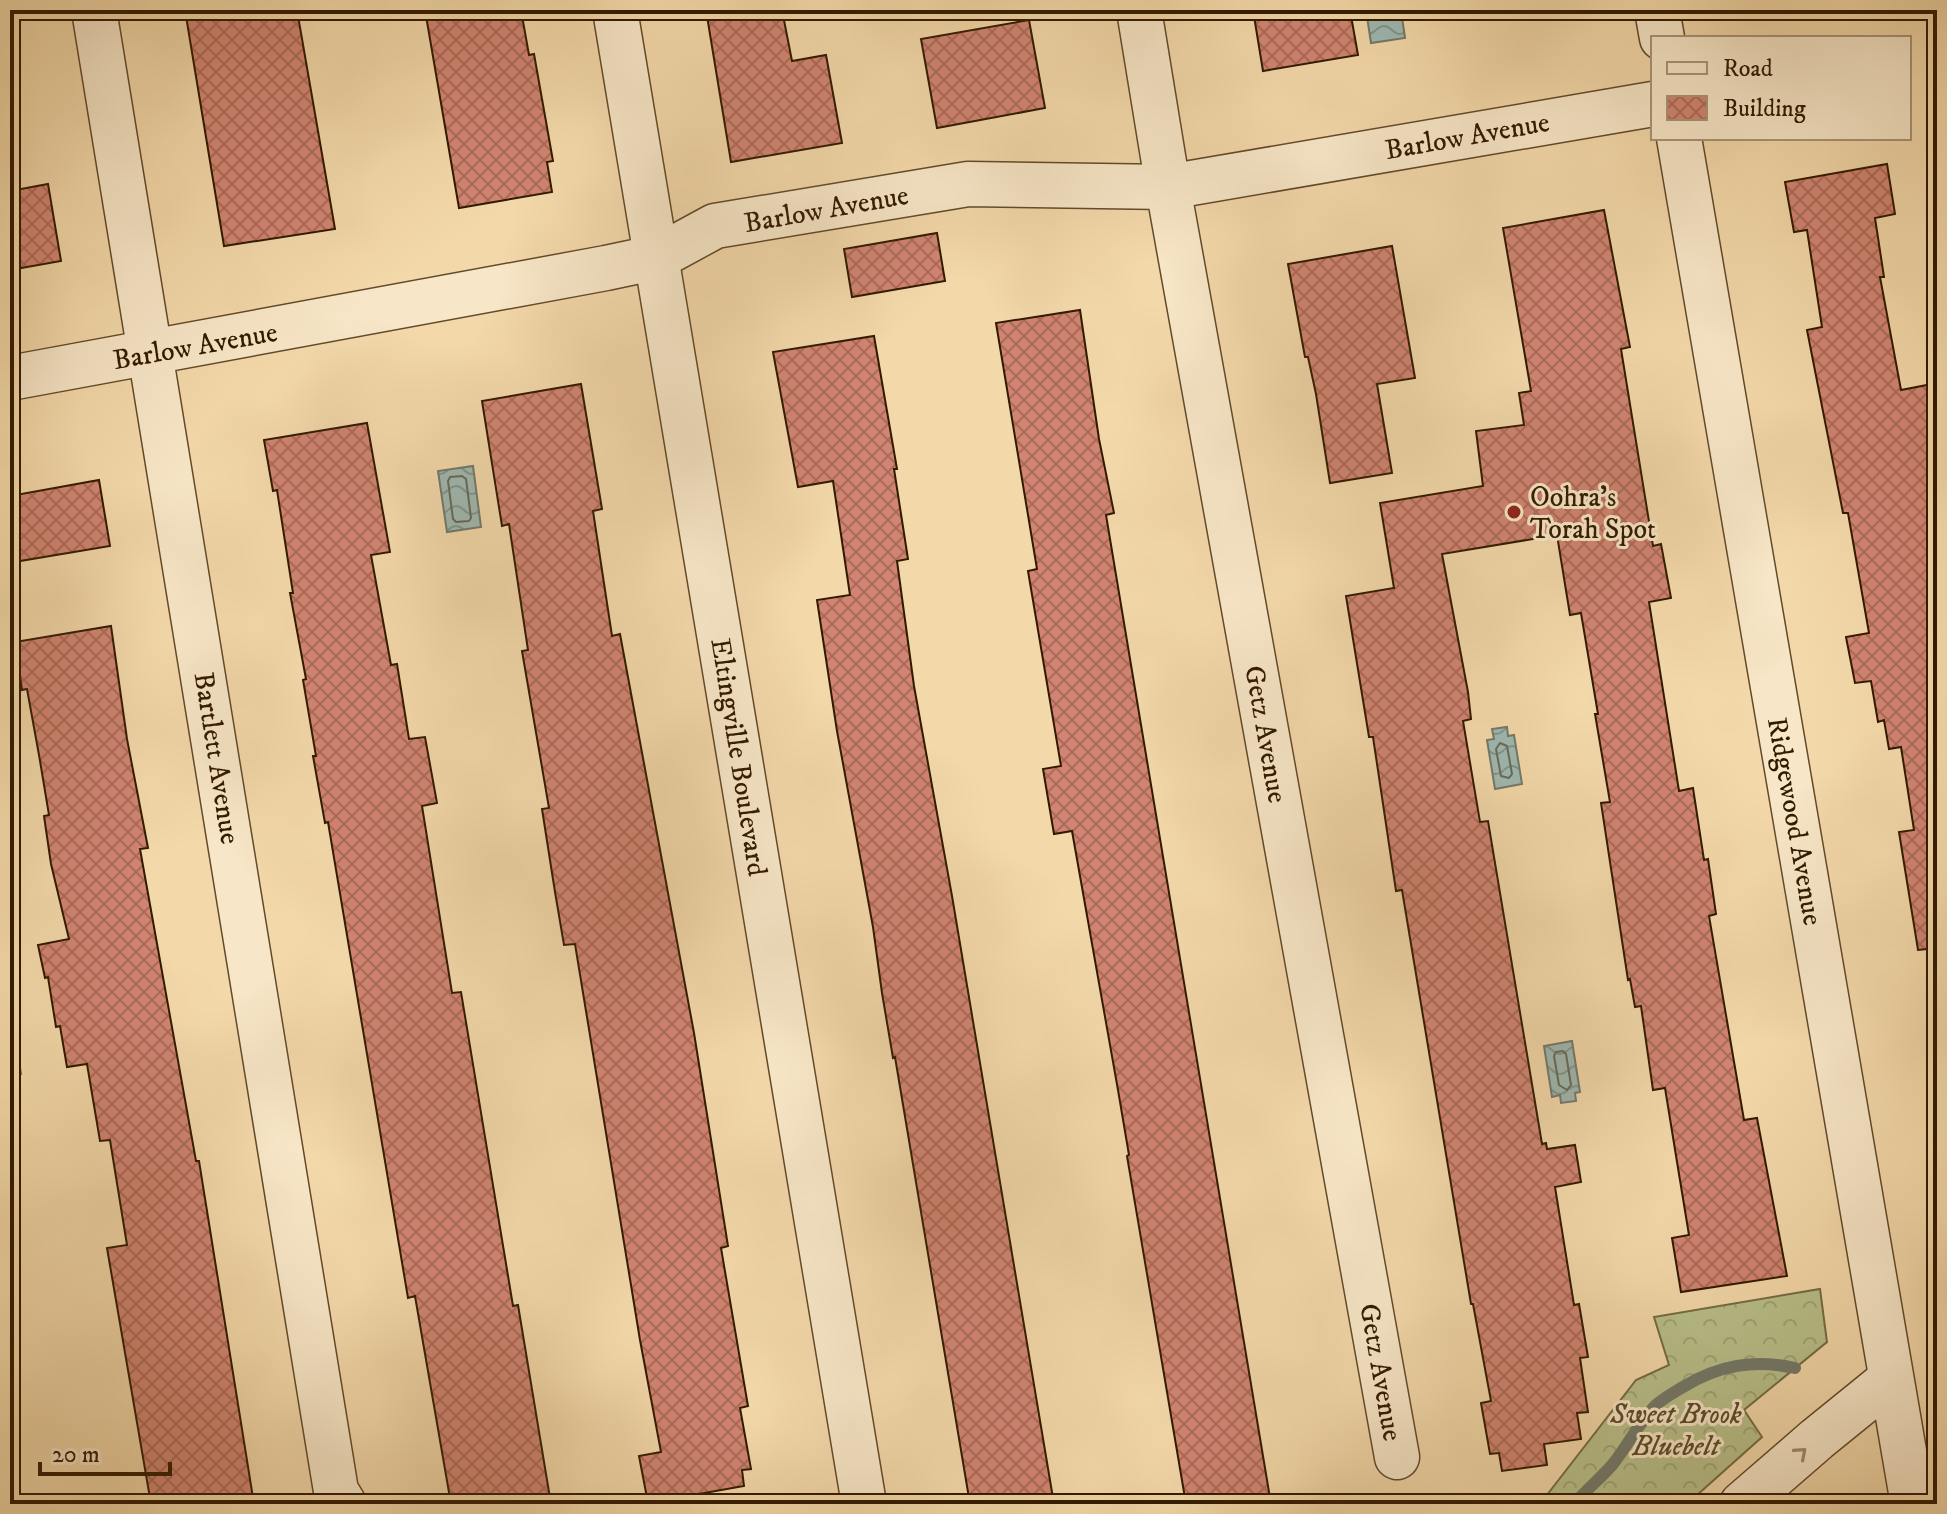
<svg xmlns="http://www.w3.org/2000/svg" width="1947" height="1514" viewBox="0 0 1947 1514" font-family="'IM FELL DW Pica',serif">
<defs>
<pattern id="forest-crowns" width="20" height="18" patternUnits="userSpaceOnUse" patternTransform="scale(2)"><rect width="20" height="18" fill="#b8bf8a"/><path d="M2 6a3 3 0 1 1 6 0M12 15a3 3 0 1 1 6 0" fill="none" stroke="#9fa475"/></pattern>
<pattern id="water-waves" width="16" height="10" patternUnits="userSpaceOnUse" patternTransform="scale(2)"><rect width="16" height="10" fill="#9eb8b1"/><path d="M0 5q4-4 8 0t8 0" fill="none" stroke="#81958e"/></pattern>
<pattern id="building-cross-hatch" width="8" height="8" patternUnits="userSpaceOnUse" patternTransform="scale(2)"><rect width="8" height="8" fill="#d18471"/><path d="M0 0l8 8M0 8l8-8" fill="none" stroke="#aa6b5a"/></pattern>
</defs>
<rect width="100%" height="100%" fill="#f3d8a9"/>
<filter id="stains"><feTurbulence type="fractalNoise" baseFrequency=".0025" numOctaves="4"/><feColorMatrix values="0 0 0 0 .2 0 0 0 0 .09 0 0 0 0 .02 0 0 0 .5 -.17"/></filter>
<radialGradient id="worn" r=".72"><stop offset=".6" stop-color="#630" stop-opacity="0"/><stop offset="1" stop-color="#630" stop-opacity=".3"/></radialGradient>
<path fill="#b8bf8a" stroke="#756c45" stroke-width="2" d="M10,1009L21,1074L15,1075L10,1044Z"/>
<path fill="url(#forest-crowns)" stroke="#756c45" stroke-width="2" d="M1820,1289L1827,1342L1744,1410L1762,1437L1687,1504H1540L1636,1380L1669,1365L1654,1317Z"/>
<path fill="url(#water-waves)" stroke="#73796a" stroke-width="2" d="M1366,10H1401L1405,38L1371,43Z
M473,466L481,527L447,532L438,471Z
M1507,727L1508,736L1514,735L1522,784L1495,789L1487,740L1494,739L1492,729Z
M1572,1041L1580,1092L1575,1093L1576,1101L1561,1103L1560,1095L1552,1097L1544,1046Z"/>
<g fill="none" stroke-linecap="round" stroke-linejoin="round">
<path stroke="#686958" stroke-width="2" d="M462,476L466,479L471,518L469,521L456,522L453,519L448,481L450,477Z
M1500,743L1507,746L1512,774L1509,778L1501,776L1496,749Z
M1563,1051L1566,1054L1571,1085L1567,1090L1559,1085L1554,1056L1556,1052Z"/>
<path stroke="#73796a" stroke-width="12" d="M1574,1504C1586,1490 1601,1478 1613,1464C1627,1446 1638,1425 1653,1408C1660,1400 1673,1393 1683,1387C1719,1365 1754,1359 1795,1368"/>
</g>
<path fill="url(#building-cross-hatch)" stroke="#321a00" stroke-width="2" d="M185,10H297L335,229L224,246Z
M425,10H521L529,55L534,54L553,161L547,162L552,192L459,208Z
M706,10H782L792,61L826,55L842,143L731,162Z
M1253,10H1350L1358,55L1263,71Z
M1029,20L1045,108L937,128L921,39Z
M1887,164L1895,214L1875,218L1884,277H1880L1901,390L1937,383V948L1918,950L1899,832L1914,830L1901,747L1889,749L1884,720L1878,722L1871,681L1855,683L1846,637L1869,633L1848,513H1843L1807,330L1822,327L1807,230L1794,232L1785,182Z
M48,184L61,261L10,270V191Z
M1604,210L1630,347L1621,349L1653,546L1661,544L1671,598L1649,602L1679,791L1693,788L1704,860L1708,859L1716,914L1709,916L1744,1120L1757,1118L1787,1276L1681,1292L1672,1238L1689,1235L1678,1168L1665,1088L1653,1090L1641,1006L1635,1007L1630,979L1628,980L1601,803L1610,802L1595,714H1598L1581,613L1570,615L1557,535L1442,554L1468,692L1471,719L1463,721L1480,822L1488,821L1542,1144L1546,1143L1547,1149L1575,1145L1581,1182L1555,1187L1574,1305L1579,1304L1588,1357L1580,1358L1588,1412L1577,1413L1581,1439L1544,1444L1547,1465L1502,1471L1499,1453L1490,1454L1481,1403L1491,1401L1473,1304H1471L1402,890L1396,891L1373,737H1369L1346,596L1394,588L1380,503L1483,486L1476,431L1524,425L1519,393L1531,391L1503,228Z
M937,233L945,281L852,297L844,249Z
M1392,246L1415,378L1377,384L1392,473L1330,483L1316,394L1308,357H1305L1288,264Z
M1080,310L1099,439L1114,513L1106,515L1270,1498L1232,1504H1186L1127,1156L1129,1155L1118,1090L1072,831L1054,834L1043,769L1061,766L1028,571L1037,569L996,323Z
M874,336L897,469H894L908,559L897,561L914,686L952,896L1054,1504H970L895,1057L893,1058L882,993L873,927L837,731L817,600L850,595L833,481L798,487L773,352Z
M581,384L602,509L593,511L612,636L620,634L694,1033L728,1246L721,1248L748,1406L740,1408L751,1469L742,1470L744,1486L648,1503L639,1456L661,1452L640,1340L575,944L564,945L555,892L542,809L549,808L522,651L528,650L509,524L502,526L482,401Z
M367,423L390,552L371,555L391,665L397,664L409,739L425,737L437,803L422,806L452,993L461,992L513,1306L518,1305L551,1504H451L415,1296L408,1298L328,822L325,823L313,756H316L303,680L306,679L290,593H293L277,490L273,491L264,440Z
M99,480L110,546L14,562L10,540V496Z
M111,626L127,739L148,848L140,849L196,1161H199L254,1504H151L107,1248L127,1245L110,1140L100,1141L87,1064L67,1067L60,1026L56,1027L48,977L45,978L38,945L69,939L51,864L44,816L49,815L39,755L27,689L22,690L15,642Z"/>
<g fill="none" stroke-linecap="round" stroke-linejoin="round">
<g stroke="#624a2a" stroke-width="47">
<path id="minor" d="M94,10L336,1491L344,1504
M615,10L864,1504
M1139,10L1168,187L1397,1457
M1657,10L1662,38
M1679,138L1913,1504
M10,378L606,268L658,257L715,226L968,184L1168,187L1653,104
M1742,1504L1817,1439L1891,1379"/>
</g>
<use href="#minor" stroke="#f7e6c7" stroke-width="44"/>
</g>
<defs><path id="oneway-chevron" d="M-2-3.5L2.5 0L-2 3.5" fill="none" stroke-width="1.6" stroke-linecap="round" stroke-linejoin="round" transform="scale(2)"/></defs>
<use stroke="#9e8a6d" href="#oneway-chevron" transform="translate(1801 1453) rotate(-41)"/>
<circle fill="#8f2418" stroke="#f7e6c7" stroke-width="3" cx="1514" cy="512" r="8"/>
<g text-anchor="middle" stroke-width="6" stroke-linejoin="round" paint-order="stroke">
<g font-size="28" fill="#321a00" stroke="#f7e6c7">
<text transform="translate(1467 135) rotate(-10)" y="10">Barlow Avenue</text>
<text transform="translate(826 208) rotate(-10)" y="10">Barlow Avenue</text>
<text transform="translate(195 345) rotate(-10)" y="10">Barlow Avenue</text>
<text transform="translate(1267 734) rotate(80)" y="10">Getz Avenue</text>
<text transform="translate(740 757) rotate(81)" y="10">Eltingville Boulevard</text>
<text transform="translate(218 758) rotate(81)" y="10">Bartlett Avenue</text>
<text transform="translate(1796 821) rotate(80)" y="10">Ridgewood Avenue</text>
<text transform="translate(1382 1372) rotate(80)" y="10">Getz Avenue</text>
</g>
<g font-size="28" fill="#321a00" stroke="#f7e6c7" text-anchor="start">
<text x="1530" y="506">Oohra's<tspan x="1530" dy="32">Torah Spot</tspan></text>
</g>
<g font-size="28" font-style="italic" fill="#5a4c29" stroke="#f7e6c7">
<text x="1676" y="1423">Sweet Brook<tspan x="1676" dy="32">Bluebelt</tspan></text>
</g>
</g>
<rect width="1947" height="1514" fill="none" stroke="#f3d8a9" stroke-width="40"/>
<rect x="12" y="12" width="1923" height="1490" fill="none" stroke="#321a00" stroke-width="4"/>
<rect x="20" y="20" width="1907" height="1474" fill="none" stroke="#321a00" stroke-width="2"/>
<rect x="1651" y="36" width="260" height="104" fill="#f7e6c7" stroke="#a89477" stroke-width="2"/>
<rect x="1667" y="62" width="40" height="12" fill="#f7e6c7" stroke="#a89477" stroke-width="2"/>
<text x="1723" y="76" font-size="24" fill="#321a00">Road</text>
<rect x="1667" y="96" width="40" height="24" fill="url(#building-cross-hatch)" stroke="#a89477" stroke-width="2"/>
<text x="1723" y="116" font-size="24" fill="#321a00">Building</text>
<path d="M40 1462v12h130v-12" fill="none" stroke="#321a00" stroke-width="4"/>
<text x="52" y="1462" font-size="24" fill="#321a00" stroke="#f7e6c7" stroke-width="6" paint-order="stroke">20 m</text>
<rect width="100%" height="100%" filter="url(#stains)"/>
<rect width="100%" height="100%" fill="url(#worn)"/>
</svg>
